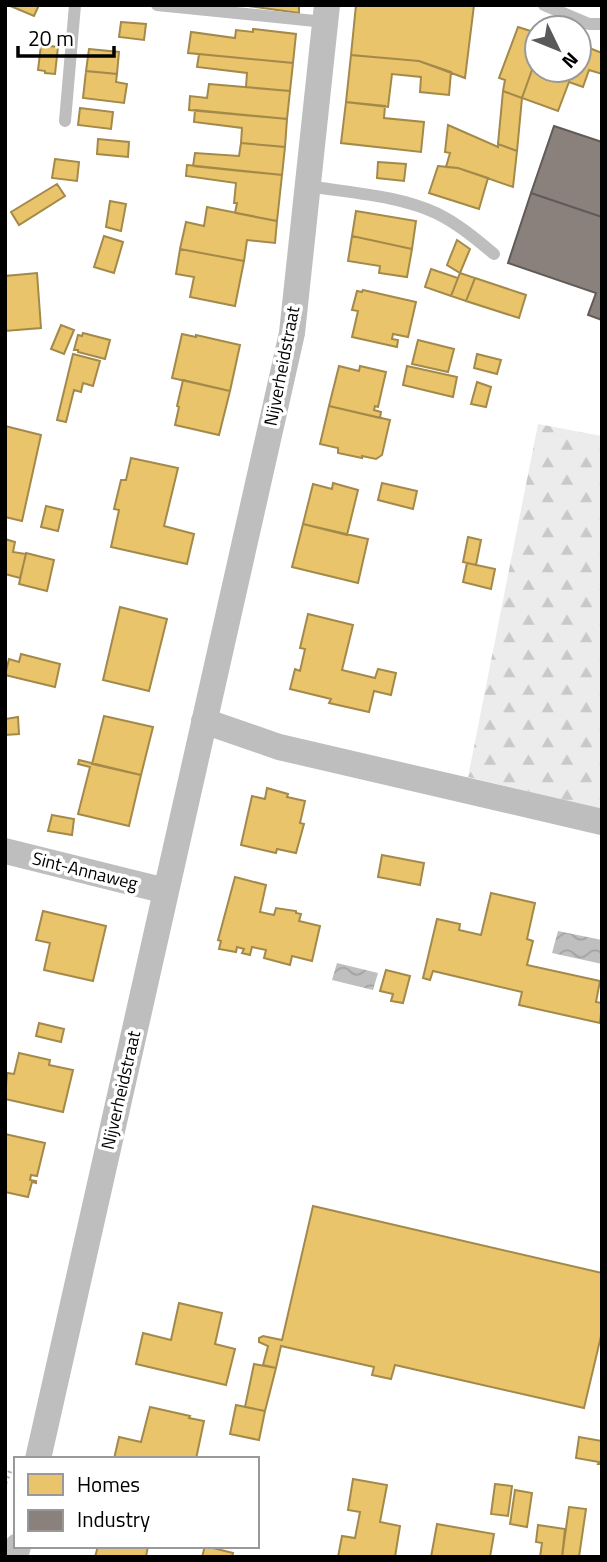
<svg xmlns="http://www.w3.org/2000/svg" width="607" height="1562" viewBox="0 0 607 1562" font-family="'Titillium Web',sans-serif">
<defs>
<pattern id="forest-firs" width="22" height="20" patternUnits="userSpaceOnUse" patternTransform="scale(1.75)"><rect width="22" height="20" fill="#ececec"/><path d="M5 1l3.5 6h-7zM16 11l3.5 6h-7z" fill="#c9c9c9"/></pattern>
<pattern id="water-waves" width="16" height="10" patternUnits="userSpaceOnUse" patternTransform="scale(1.75)"><rect width="16" height="10" fill="#bfbfbf"/><path d="M0 5q4-4 8 0t8 0" fill="none" stroke="#a2a2a2"/></pattern>
</defs>
<rect width="100%" height="100%" fill="#fff"/>
<path fill="url(#forest-firs)" d="M538,424L602,436V809L468,777Z"/>
<path fill="url(#water-waves)" d="M558,931L602,940V964L552,953Z
M337,963L378,973L373,990L332,980Z"/>
<path fill="#e9c46a" stroke="#a3894a" stroke-width="2" d="M8,5H39L34,16Z
M241,5H299V13Z
M356,5H474L465,78L419,61L351,55Z
M121,22L146,24L144,40L119,37Z
M518,27L537,33V56L522,98L503,91L505,80L499,78Z
M253,29L296,34L293,63L188,53L191,32L235,38L236,30L253,32Z
M579,44L602,53V74L589,70L583,87L569,82L558,111L522,98L537,56V70H579Z
M41,45L58,47L55,74L45,73V71L38,70Z
M89,49L119,52L117,74L86,71Z
M199,54L293,63L290,91L246,87L247,73L197,67Z
M351,55L419,61L451,72L449,95L420,92L421,77L392,74L388,107L346,102Z
M86,71L117,74L116,82L127,84L124,103L83,98Z
M209,84L290,91L287,119L189,110L190,96L207,98Z
M503,91L522,98L517,151L498,144Z
M346,102L385,106L384,118L424,122L421,152L341,143Z
M80,108L113,112L111,129L78,125Z
M195,110L287,119L285,147L241,143L242,128L194,122Z
M448,125L498,147V144L517,151L513,187L458,168L446,167L450,153L445,152Z
M98,139L129,142L128,157L97,154Z
M241,143L285,147L282,175L193,166L195,153L239,156Z
M55,159L79,162L77,181L52,178Z
M378,162L406,164L404,181L377,178Z
M187,165L282,175L277,221L235,213L237,203H234L236,183L186,176Z
M438,166L458,168L488,178L479,209L429,193Z
M57,184L65,196L19,225L11,212Z
M110,201L126,204L121,231L106,227Z
M207,207L277,221L275,243L247,240L244,261L180,249L186,222L204,226Z
M356,211L416,221L412,249L352,236Z
M104,236L123,242L114,273L94,267Z
M352,236L412,249L407,277L379,273L380,266L348,261Z
M457,240L470,249L460,273L447,265Z
M180,249L244,261L235,306L190,297L194,277L176,274Z
M431,269L458,278L451,296L425,287Z
M37,273L41,328L5,331V276Z
M460,273L475,278L466,301L451,296Z
M475,278L526,295L519,318L466,301Z
M363,290L416,302L408,337L393,334L392,339L398,340L397,347L352,337L358,311L352,310L357,291L362,292Z
M61,325L74,330L64,354L51,349Z
M83,333L110,340L105,359L78,352V350H74L78,335L82,336Z
M182,334L196,337V335L240,345L230,391L172,378Z
M418,340L454,349L448,372L412,364Z
M73,354L100,361L93,386L83,383L81,392L74,390L66,422L57,420Z
M477,354L501,360L497,374L474,368Z
M339,366L359,371L360,366L386,372L378,407L375,406L374,410L381,412L380,418L329,406Z
M407,366L457,377L453,397L403,385Z
M183,380L230,391L219,435L175,425L179,407L177,406Z
M477,382L491,387L486,407L471,404Z
M329,406L390,420L382,455L376,459L362,456V458L338,453V448L320,444Z
M5,426L41,435L22,521L5,517Z
M131,458L178,468L164,526L194,534L187,564L111,547L119,510L114,509L121,480H126Z
M333,483L358,490L347,535L303,524L313,484L332,489Z
M382,483L417,491L413,509L378,500Z
M46,506L63,510L58,531L41,527Z
M303,524L368,539L358,583L292,567Z
M468,537L481,540L476,565L463,562Z
M5,539L15,542L13,552L26,554L20,578L5,574Z
M26,553L54,560L47,591L19,584Z
M467,563L495,569L491,589L463,582Z
M120,607L167,619L149,691L103,680Z
M308,614L353,625L342,670L375,678L378,669L396,673L391,695L374,691L369,712L329,703L331,699L290,689L295,669L300,671L305,649L300,648Z
M21,654L60,664L55,687L5,675L9,659L19,662Z
M104,716L153,727L141,775L92,764Z
M18,717L19,734L5,735V719Z
M79,760L141,775L129,826L78,814L90,767L78,764Z
M267,788L288,794L287,797L305,801L300,823L304,824L296,853L277,849L276,853L241,845L252,796L265,799Z
M52,815L74,819L72,835L48,831Z
M382,855L424,863L420,885L378,877Z
M235,877L266,885L260,912L274,915L276,908L296,911V913L301,914L299,921L320,926L312,961L292,956L290,965L264,958L266,950L252,947L250,955L242,953L244,949L237,947L236,952L219,949L221,941L218,940Z
M491,893L535,903L527,939L533,941L527,965L600,981L596,1002L602,1003L600,1023L519,1005L522,992L433,971L430,980L423,978L437,919L460,924L459,930L481,935Z
M43,911L106,926L93,981L44,970L50,943L36,940Z
M386,970L410,976L403,1003L391,1001L393,994L380,991Z
M39,1023L64,1029L61,1042L36,1036Z
M19,1053L50,1060L49,1065L73,1070L63,1112L5,1099L7,1073L14,1074Z
M5,1134L45,1143L37,1176L31,1175L30,1180L36,1181V1183L32,1182L28,1197L5,1192Z
M313,1206L602,1273V1332L584,1408L395,1365L391,1379L372,1375L374,1367L281,1346L276,1368L263,1365L268,1346L259,1342V1338L263,1336L282,1340Z
M179,1303L222,1313L215,1344L235,1349L226,1385L136,1364L143,1333L171,1340Z
M254,1364L276,1368L265,1411L245,1407Z
M236,1405L265,1411L259,1440L230,1434Z
M150,1407L190,1416L189,1418L204,1421L196,1459H114L119,1437L141,1442Z
M579,1437L602,1441V1464H598L599,1462L576,1458Z
M353,1479L387,1485L380,1522L400,1526L395,1557H338L342,1536L355,1538L360,1512L348,1510Z
M495,1484L512,1486L508,1516L491,1514Z
M515,1490L532,1493L527,1527L510,1524Z
M569,1507L586,1509L579,1557H562Z
M437,1524L494,1534L490,1557H431Z
M538,1525L565,1529L562,1557H540L542,1543L536,1542Z
M98,1546H148L146,1557H95Z
M205,1546L233,1553L232,1557H202Z"/>
<path fill="#8a817c" stroke="#615a57" stroke-width="2" d="M554,126L602,142V217L531,193Z
M531,193L602,217V320L588,315L596,293L508,263Z"/>
<g fill="none" stroke-linecap="round" stroke-linejoin="round">
<path stroke="#b9b9b9" stroke-width="4.5" stroke-dasharray="2 3.5" stroke-linecap="butt" d="M5,1483L11,1469"/>
<path stroke="#bebebe" stroke-width="12" d="M157,5L325,22
M544,5L589,24H602
M65,121L75,5
M308,186C350,193 397,195 436,213C457,223 476,239 494,254"/>
<path stroke="#bebebe" stroke-width="26" d="M204,721L279,747L602,822
M5,851L166,891
M38,1459L292,333L327,5
M15,1557L18,1546"/>
</g>
<g text-anchor="middle" stroke-width="7" stroke-linejoin="round" paint-order="stroke">
<g font-size="18" fill="#000" stroke="#fff">
<text transform="translate(282 366) rotate(-79)" y="6">Nijverheidstraat</text>
<text transform="translate(85 871) rotate(14)" y="6">Sint-Annaweg</text>
<text transform="translate(121 1090) rotate(-77)" y="6">Nijverheidstraat</text>
</g>
</g>
<rect width="607" height="1562" fill="none" stroke="#000000" stroke-width="14"/>
<rect x="14" y="1457" width="245" height="91" fill="#ffffff" stroke="#999999" stroke-width="2"/>
<rect x="28" y="1474" width="35" height="21" fill="#e9c46a" stroke="#999999" stroke-width="2"/>
<text x="77" y="1492" font-size="21" fill="#000000">Homes</text>
<rect x="28" y="1510" width="35" height="21" fill="#8a817c" stroke="#999999" stroke-width="2"/>
<text x="77" y="1527" font-size="21" fill="#000000">Industry</text>
<g transform="translate(558 49) rotate(133)"><circle r="33" fill="#ffffff" stroke="#999999" stroke-width="2"/>
<path d="M0-5L12 26L0 18L-12 26Z" fill="#595959"/>
<text y="-10" font-size="19" font-weight="bold" text-anchor="middle" fill="#000000">N</text>
</g>
<path d="M18 46v10h96v-10" fill="none" stroke="#000000" stroke-width="3.5"/>
<text x="28" y="46" font-size="21" fill="#000000" stroke="#ffffff" stroke-width="5" paint-order="stroke">20 m</text>
</svg>
